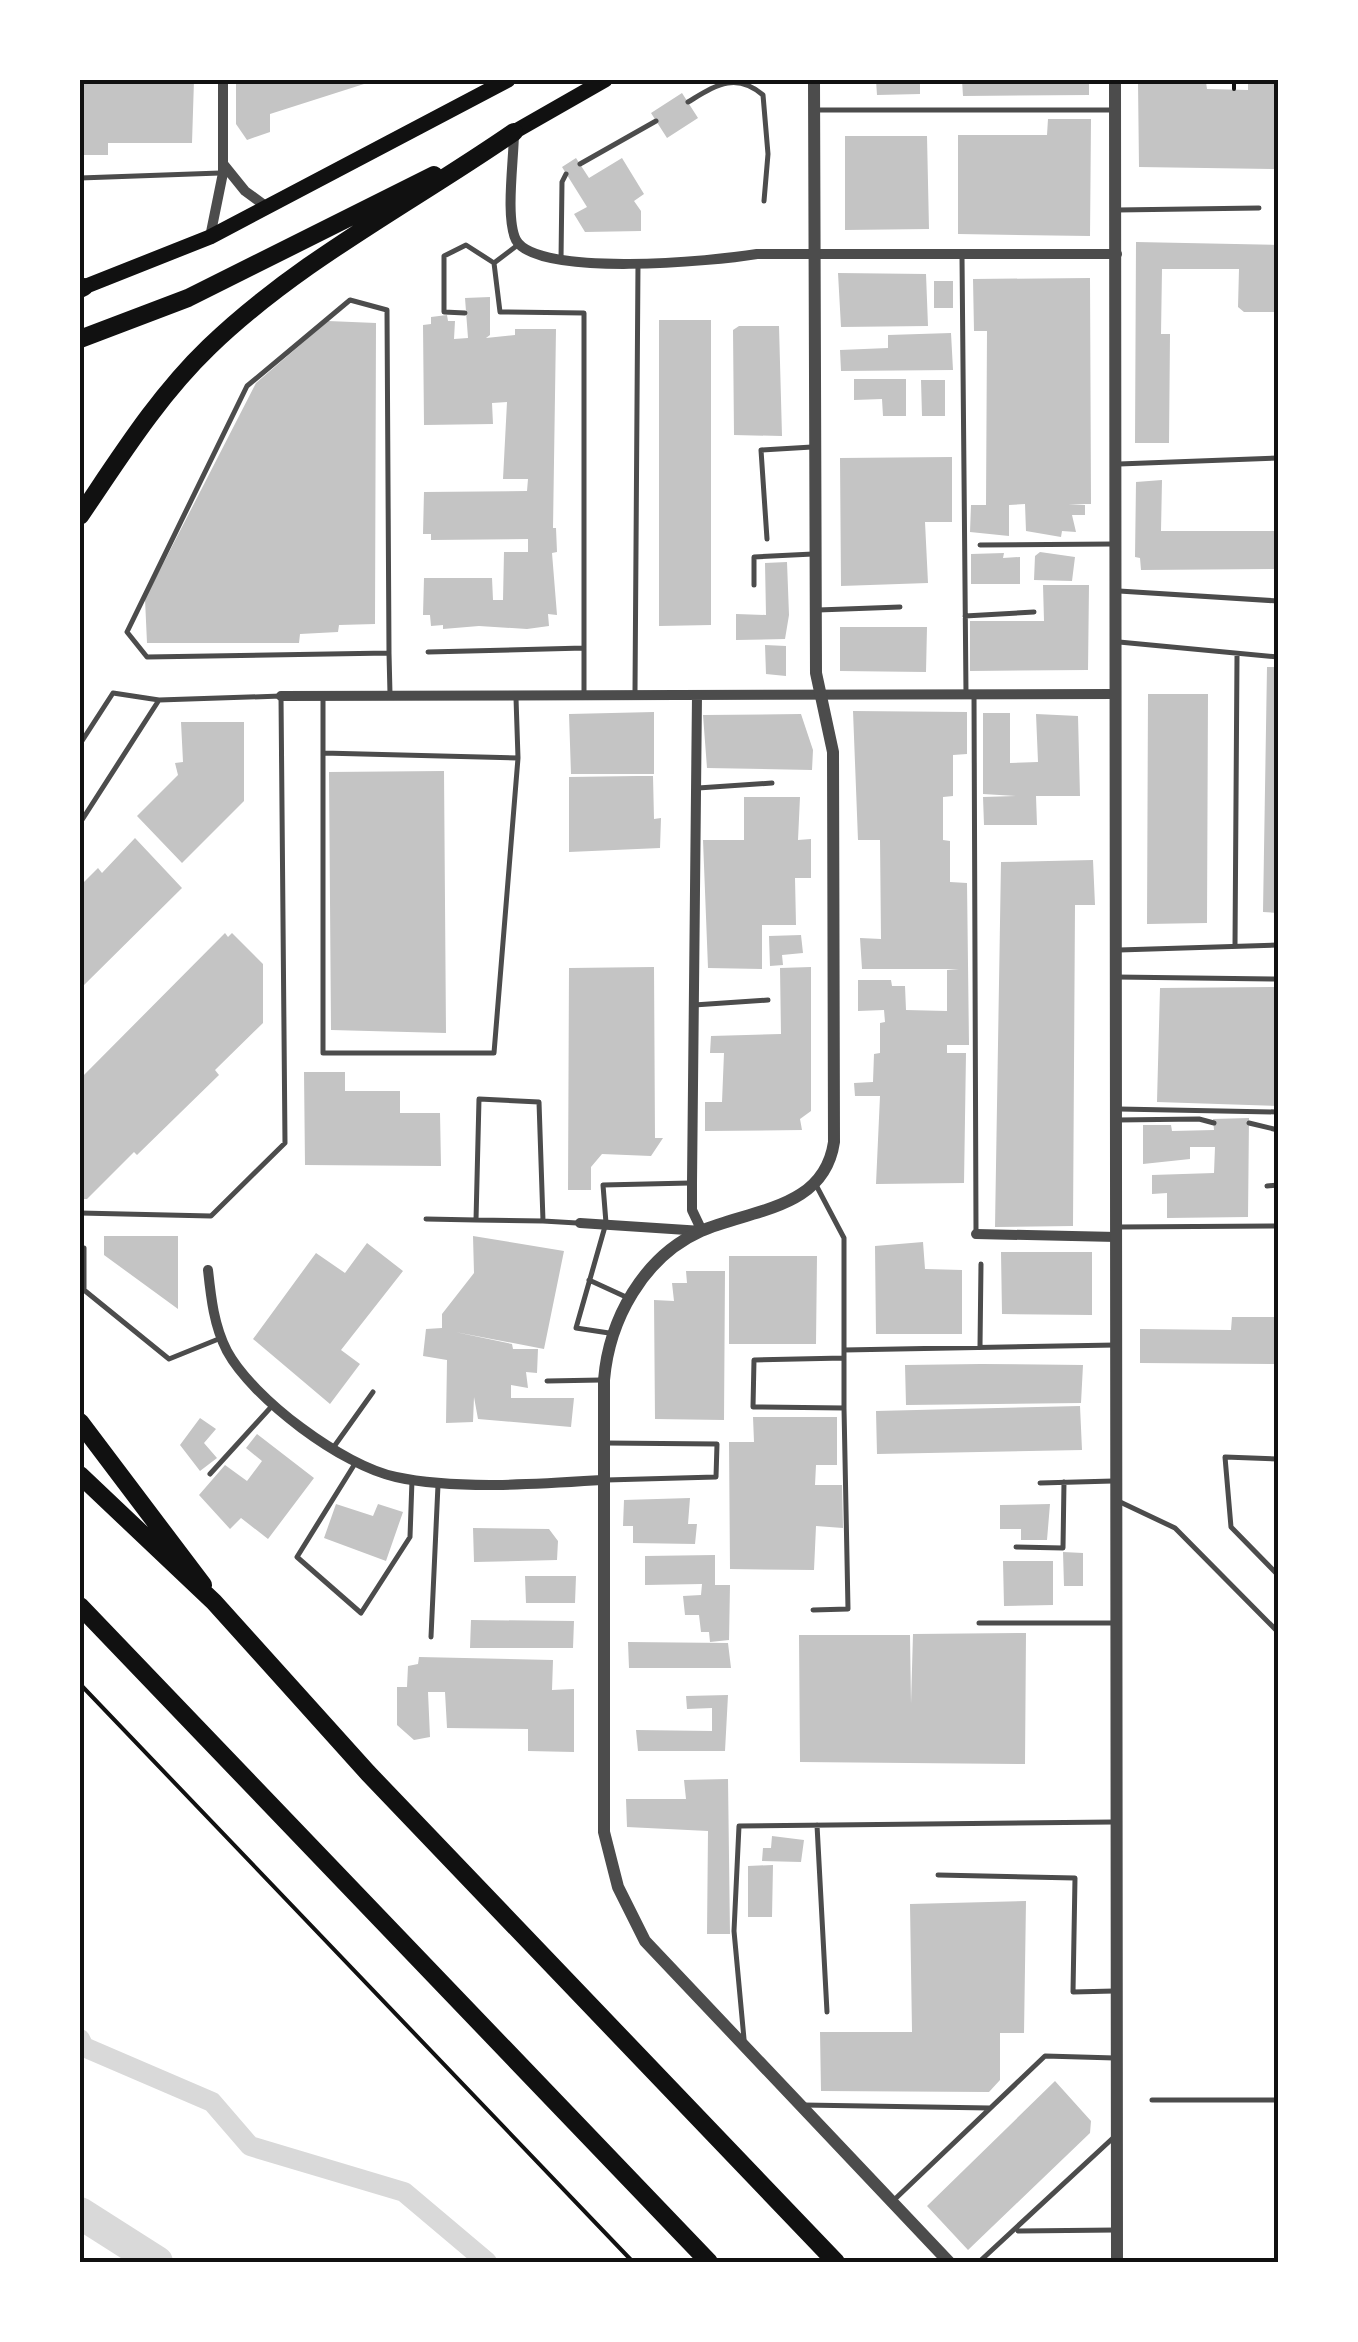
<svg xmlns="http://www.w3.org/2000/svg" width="1358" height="2342" viewBox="0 0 1358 2342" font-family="Commissioner,sans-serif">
<rect width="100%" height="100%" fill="#fff"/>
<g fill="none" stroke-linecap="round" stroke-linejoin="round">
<path stroke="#d9d9d9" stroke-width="20" d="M80,2039L84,2047L212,2102L250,2146L404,2192L487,2262"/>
<path stroke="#d9d9d9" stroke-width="32" d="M80,2213L157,2262"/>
</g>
<path fill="#c4c4c4" d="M80,80H194L192,143H108V155H80Z
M236,80H364V84L270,114V132L247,140L236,124Z
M876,80H920V94L877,95Z
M962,80H1089V95L963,96Z
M1138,82H1206L1207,89L1248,90V83H1278V169L1139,167Z
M682,93L698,118L667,138L651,113Z
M1048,119H1091L1090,236L958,234V135H1047Z
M845,136H927L929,229L845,230Z
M576,158L589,178L622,158L644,194L634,201L641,211V231L585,232L574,214L587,207L562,167Z
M1136,242L1278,245V312H1244L1238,307L1239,269H1162L1161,334H1170L1169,443H1135Z
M838,273L926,274L928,326L841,327Z
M1090,278L1091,504H1068L1085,505V515H1072L1076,532L1062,531L1061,537L1026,531L1025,504L1009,505V536L970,532L971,505H986L987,331H974L973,279Z
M934,281H953V308H934Z
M490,297V335L486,338L515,335V329H556L553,528H556L557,552L552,553L557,615L548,614L549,626L527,629L479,626L443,629V625L431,626L430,615H423L424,578H492L493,600H503L504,552H528V539L431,540V534H423L424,492L527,491L528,479H503L507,402L492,403L493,424L424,425L423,325L431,324V317L447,315L448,321H455L454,339L468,338L465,298Z
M659,320H711V625L659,626Z
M328,321L376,323L375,624L339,625L338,632L300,634L299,643H147L145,599L256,383Z
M739,326H779L782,436L734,435L733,330Z
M951,333L953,370L841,371L840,350L888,348V335Z
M854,379H906V416H883L882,399L854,400Z
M921,380H945V416H922Z
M952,457V522H925L928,583L841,586L840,458Z
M1162,480L1161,531H1278V569L1141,570L1140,558L1135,557L1136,482Z
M1040,552L1075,557L1072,581L1034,580L1035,556Z
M1004,553L1003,558L1020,557V584H971V554Z
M787,562L789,615L785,639L736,640V614L766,615L765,563Z
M1043,585H1089L1088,670L970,671V621H1044Z
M840,627H927L926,672L840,671Z
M765,645L786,646V676L766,674Z
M1267,667H1278V913L1263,912Z
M1148,694H1208L1207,923L1147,924Z
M853,711L967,712V754L953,755V796L943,797V840L950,841V882L967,883L969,1045H947V1053H966L964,1183L876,1184L880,1096H855L854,1083L873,1082L874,1054L880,1053V1023L885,1022L884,1010L858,1011V980H891L892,986H905L906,1010L947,1011V970L959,969H862L860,938L881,939L880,840H858Z
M654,712V774H571L569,714Z
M983,713H1010V763L1038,762L1036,714L1078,716L1080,796H1036L1037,825H984L983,797L1016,796L983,794Z
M801,714L813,750L812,770L707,768L703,715Z
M181,722H244V801L182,863L137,816L178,775L175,763L183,762Z
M444,771L446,1033L331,1030L329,772Z
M637,776H653L654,819L661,818L660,848L569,852V777Z
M744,797H800L798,840L811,839V878H795L796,925H762V969L708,968L703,840H744Z
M135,838L182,888L80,989V886L98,868L102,873Z
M1093,860L1095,905H1075L1073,1226L995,1227L1001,862Z
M225,933L228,937L232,933L263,964V1023L215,1070L219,1075L137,1155L134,1152L87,1199H80V1079Z
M801,935L803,953L782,955L783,965L770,966L769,936Z
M654,967L655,1138H663L651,1156L602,1154L591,1167V1190H568L569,968Z
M811,967V1111L800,1119L802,1130L705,1131V1102H722L724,1053H710L711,1036L781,1034L780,968Z
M1278,987V1106L1157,1102L1160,988Z
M304,1072H345V1091H400V1113H440L441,1166L305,1165Z
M1249,1118L1248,1217L1167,1218V1193L1152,1194V1175L1214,1173L1215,1147H1190V1159L1143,1164V1125H1171L1172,1131L1214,1130L1213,1119Z
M104,1236H178V1309L104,1255Z
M473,1236L564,1251L544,1349L455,1332L512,1344L513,1349H538L537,1373L526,1372L528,1388L511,1385V1398H574L571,1427L478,1419L474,1397L473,1422L446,1423L447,1360L423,1356L426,1329L442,1328V1314L474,1273Z
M923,1242L925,1269L962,1270V1334H876L875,1246Z
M367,1243L403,1271L341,1350L360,1364L330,1404L253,1339L316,1253L345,1273Z
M1001,1252H1092V1315L1002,1314Z
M729,1256H817L816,1344H729Z
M686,1271H725L724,1420L655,1419L654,1300L674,1301L672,1283H687Z
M1232,1317H1278V1364L1140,1363V1329L1231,1330Z
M981,1364L1083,1365L1081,1403L906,1405L905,1365Z
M1080,1406L1082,1450L877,1454L876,1411Z
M753,1417H837V1465H816L815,1485H842L843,1528L816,1526L814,1570L730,1569L729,1442H754Z
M200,1418L216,1429L204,1443L217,1458L200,1471L180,1445Z
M257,1434L314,1478L268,1539L241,1518L230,1529L199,1495L225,1465L247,1481L262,1461L246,1448Z
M690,1498L688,1524H697L695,1544L633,1543V1526H623L624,1500Z
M336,1504L373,1516L378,1504L403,1512L386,1561L324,1538Z
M1050,1504L1047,1540H1021V1529H1000V1505Z
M473,1528L549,1529L558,1541L557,1560L474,1562Z
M1063,1552L1083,1553V1586H1064Z
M715,1555V1585H730L729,1640L710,1642L709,1632H701L699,1615H685L683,1596L701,1595L702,1584L645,1585V1556Z
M1003,1561H1053V1605L1004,1606Z
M525,1576H576L575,1603H526Z
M471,1620L574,1621L573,1648H470Z
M1026,1633L1025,1764L800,1762L799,1635H910L911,1704L913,1634Z
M628,1642L728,1643L731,1668H629Z
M419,1657L553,1660L552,1690L574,1689V1752L528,1751V1729L447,1728L445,1692H428L430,1737L414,1740L397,1725V1687H407L408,1666L418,1664Z
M728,1695L725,1751H638L636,1730L712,1731V1708L687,1709L686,1696Z
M728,1779L730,1934H707L708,1831L627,1827L626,1799H686L684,1780Z
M772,1836L804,1840L801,1862L762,1861L763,1848H771Z
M773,1865L772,1917H748V1866Z
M1026,1901L1024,2033H1000V2080L989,2092L821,2091L820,2032H912L910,1904Z
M1055,2081L1091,2121L1090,2133L968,2250L927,2206Z"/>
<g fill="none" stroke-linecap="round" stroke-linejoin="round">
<path stroke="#111" stroke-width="4" d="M1234,89V80
M80,1684L633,2262"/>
<path stroke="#4c4c4c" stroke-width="5" d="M688,102C715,86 735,71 763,95L768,154L764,201
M817,110H1111
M580,164L656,121
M80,178L220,173
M1117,210L1259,208
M519,244L494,263L500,312L584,313V694
M962,256L966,693
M561,260L562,182L566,174
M350,300L387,310L389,653L147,657L127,632L247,386Z
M465,313L444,312V256L466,245L494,263
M1119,464L1278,458
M767,539L761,450L812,447
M980,545L1113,544
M754,585V557L813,554
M1119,591L1278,601
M818,610L900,607
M965,616L1034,612
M1119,642L1278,657
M428,652L584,648
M389,653L390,694
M635,692L638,263
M974,693L976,1231
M323,699V753L518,758L516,698
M80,744L113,693L159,700
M323,753V1053H494L518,758
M698,788L772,783
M80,823L159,700L281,696L285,1143L211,1216L80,1213
M1235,945L1237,656
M1119,950L1278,945
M1116,977L1278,979
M694,1005L768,1000
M1119,1109L1278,1112
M1117,1120L1199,1119L1214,1123
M1249,1123L1278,1130
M816,1185L844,1238V1408L753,1407L754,1360L844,1358
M1267,1186L1278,1185
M426,1219L476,1220L479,1099L539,1102L543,1221L577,1223
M476,1220L543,1221
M1119,1227L1278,1226
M84,1248V1290L169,1359L221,1338
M589,1280L626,1297
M609,1333L576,1328L606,1223L603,1185L690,1183
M980,1347L981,1264
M844,1350L1116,1345
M547,1381L601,1380
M606,1443L717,1444L716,1477L606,1480
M333,1448L373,1392
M1278,1459L1225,1457L1231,1527L1278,1575
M356,1462L297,1557L361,1613L410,1537L412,1480
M210,1474L272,1406
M1040,1483L1113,1481
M1118,1501L1175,1528L1278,1632
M1016,1547L1063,1548L1064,1482
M813,1610L848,1609L844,1408
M979,1623H1113
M431,1637L438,1485
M817,1825L827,2012
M938,1875L1075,1878L1073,1992L1114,1991
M744,2039L734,1931L739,1826L1113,1822
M1152,2100H1278
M803,2105L990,2108
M894,2200L1045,2056L1115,2058
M1018,2231L1116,2230
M979,2262L1113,2138"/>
<path stroke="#4c4c4c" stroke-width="10" d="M514,132C514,159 505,218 516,240C537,278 716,261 757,254H1117
M224,165L245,191L267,207
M210,237L223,173V80
M281,696L1116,694
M580,1223L702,1231L692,1210V1183L697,695
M976,1234L1117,1237
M208,1270C211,1298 214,1326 227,1351C253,1399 343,1466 396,1477C456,1490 541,1484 603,1480"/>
<path stroke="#4c4c4c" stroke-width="12" d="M814,80L816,673L833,752L834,1142C824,1210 751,1209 701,1231C643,1257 609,1320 604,1380V1832L618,1887L645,1941L949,2262
M1115,80L1117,2262"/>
<path stroke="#111" stroke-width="15" d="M514,132L605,80
M84,287L210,237L508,80"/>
<path stroke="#111" stroke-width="18" d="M80,289L84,287
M80,339L188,298L434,175
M80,516C120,457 158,396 209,347C298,261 413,202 514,132
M80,1422L203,1585
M80,1475L214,1602L368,1773L836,2262
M80,1606L709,2262"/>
</g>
<rect width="1358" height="2342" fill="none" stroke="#ffffff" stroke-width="165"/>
<rect x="82" y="82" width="1194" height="2178" fill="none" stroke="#111" stroke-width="4"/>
</svg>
